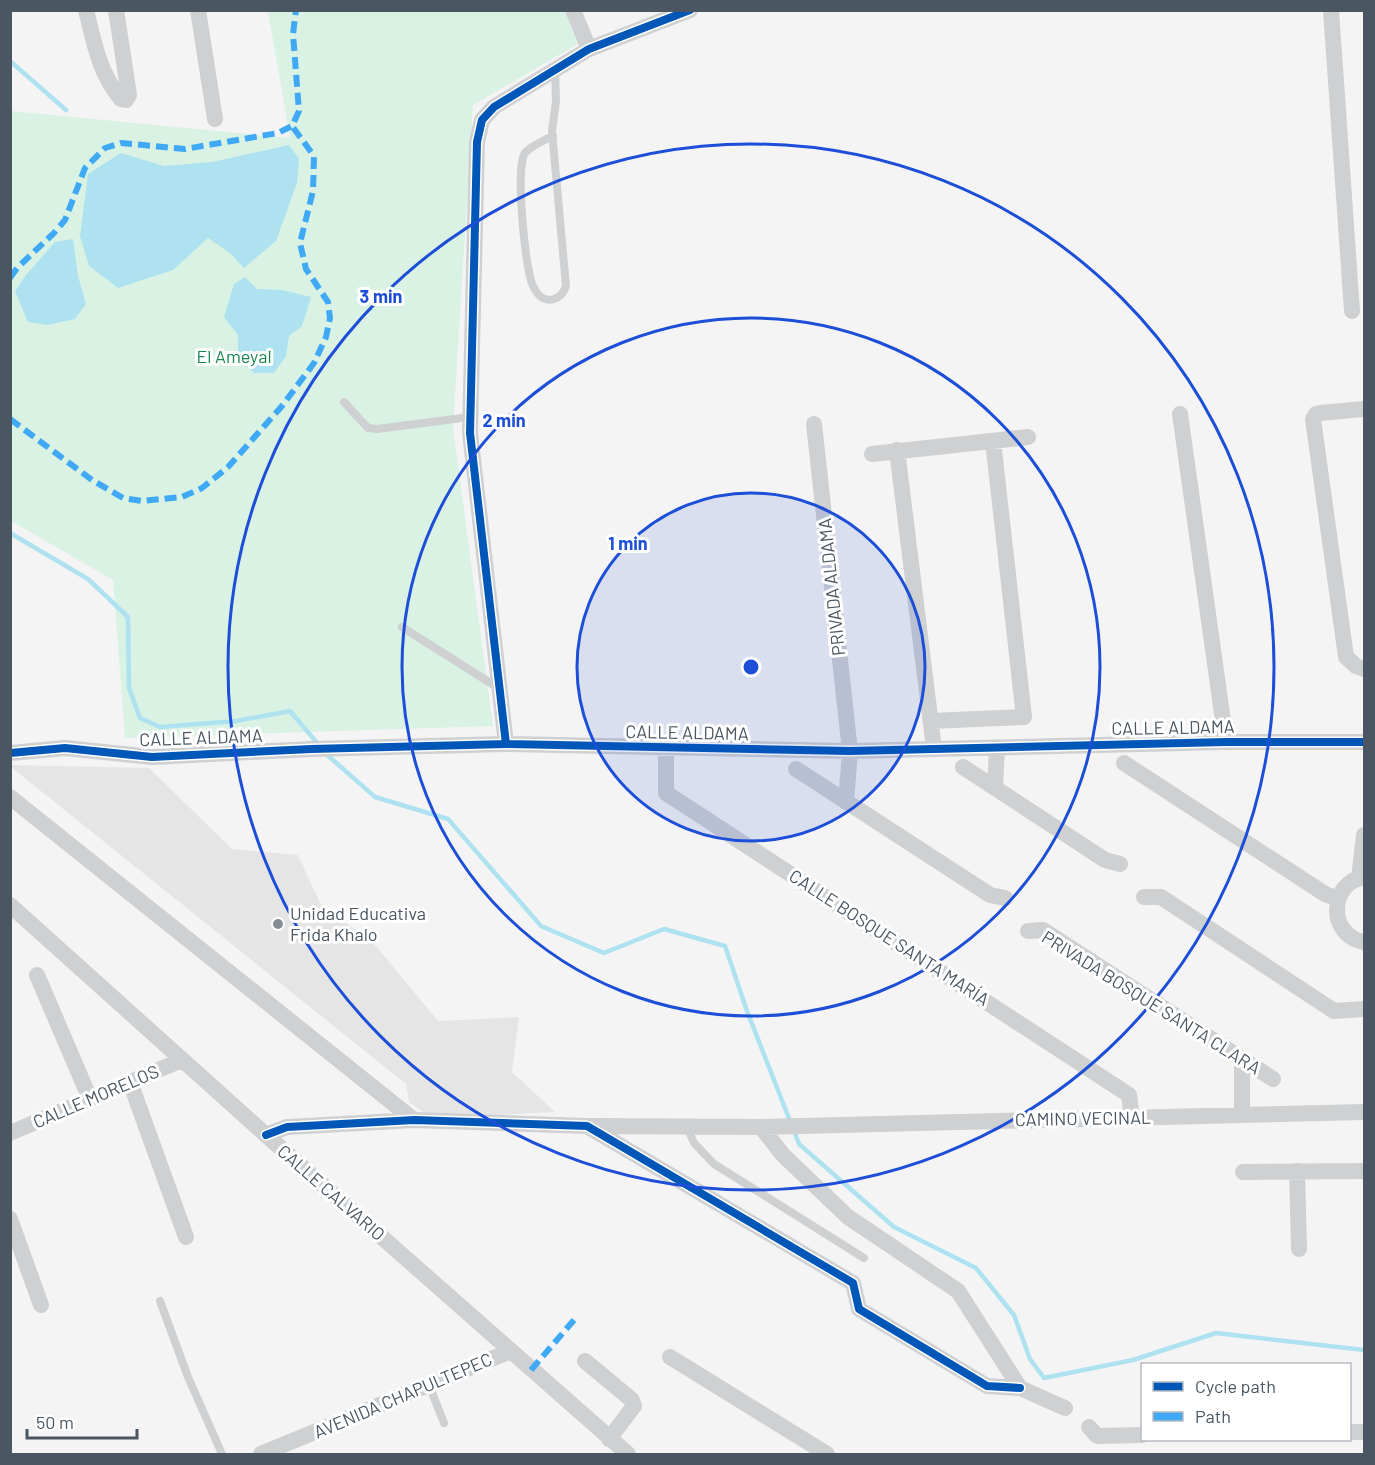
<svg xmlns="http://www.w3.org/2000/svg" width="1375" height="1465" viewBox="0 0 1375 1465" font-family="Barlow,sans-serif">
<rect width="100%" height="100%" fill="#f4f4f4"/>
<path fill="#e6e5e6" d="M10,765L149,768L232,849L298,855L320,903L376,946L438,1021L519,1017L512,1072L555,1112L432,1118L409,1102L406,1084L11,767Z"/>
<path fill="#d9f2e3" d="M268,11H565L578,44L473,105L453,428L493,726L125,738L113,580L11,521V111L290,138Z"/>
<path fill="#aee2f0" d="M289,145L299,159L297,183L276,241L244,268L230,253L208,238L173,270L118,288L89,266L80,236L88,174L121,153L164,166L212,162Z
M73,239L78,276L86,304L75,319L48,325L28,322L15,291L26,275L55,242Z
M245,277L257,289L282,290L311,297L302,326L289,336L286,356L274,373H254L238,358V335L224,317L234,284Z"/>
<g fill="none" stroke-linecap="round" stroke-linejoin="round">
<path stroke="#aee2f0" stroke-width="4.5" d="M10,61L66,110
M10,533L88,579L128,617L129,688L140,718L160,727L236,721L290,711L318,744
M325,753L375,797L448,819L541,926L604,953L664,929L725,946L747,1011L799,1144L894,1227L976,1268L1014,1315L1030,1359L1044,1378L1133,1360L1216,1333L1364,1350"/>
<path stroke="#ced0d2" stroke-width="8" d="M553,136C543,141 532,145 525,153C515,166 525,270 533,286C537,295 544,302 554,299C561,297 564,292 566,286L552,131L556,101L555,70
M344,402L368,428L377,429L470,417
M402,627L500,689
M687,1127L694,1143L714,1164L864,1258
M160,1301L188,1377L222,1454
M429,1385L444,1423"/>
<path stroke="#ced0d2" stroke-width="16" d="M86,10C94,42 99,73 121,99L126,100L129,95L116,10
M198,10L215,119
M573,10L589,49
M1331,10L1352,311
M1364,409L1320,413L1316,414L1313,419L1346,657L1356,666L1364,669
M1180,414L1226,742
M814,424L850,751L846,802
M897,450L934,749
M872,454L1028,437
M931,721L1024,717L993,441
M506,744L470,433L477,142L482,120L494,107L589,49L690,10
M666,748V793L1129,1095L1132,1118
M10,753L65,748L152,757L311,749L506,744L850,751L1226,742H1364
M1124,763L1325,894L1338,899
M963,767L1105,860L1120,864
M796,769L990,895L1005,898
M995,788L997,748
M10,797L414,1120
M1364,877C1328,883 1328,936 1364,942
M1359,878L1364,835
M1144,897H1161L1334,1011L1364,1009
M10,905L266,1135L628,1454
M1028,931L1043,930L1273,1079
M37,975L90,1099
M1242,1059V1114
M130,1082L186,1237
M589,1126L761,1127L1364,1112
M761,1127L783,1155L848,1217L958,1291L1020,1388L1065,1408
M10,1133L182,1060
M266,1135L287,1127L414,1120L587,1126L853,1283L859,1309L987,1386L1020,1388
M1297,1171L1299,1249
M1243,1172L1364,1171
M10,1219L41,1305
M670,1357L827,1454
M585,1361L632,1400L634,1406L609,1439
M1089,1427L1097,1436L1142,1435
M1350,1432H1364
M261,1454L511,1351"/>
<path stroke="#3fa9f5" stroke-width="6" stroke-dasharray="12 6" stroke-linecap="butt" d="M10,278L17,268L54,233L65,220L85,168L105,148L121,143L185,149L278,133L292,126L299,111L293,34L296,10
M10,419L92,480L123,498L142,501L182,497L202,488L228,467L282,406L314,363L326,337L330,318L328,302L306,269L300,243L313,191L314,156L292,126
M531,1370L574,1320"/>
<g stroke="#fff" stroke-width="11">
<path id="cycleway" d="M506,744L470,433L477,142L482,120L494,107L589,49L690,10
M10,753L65,748L152,757L311,749L506,744L850,751L1226,742H1364
M266,1135L287,1127L414,1120L587,1126L853,1283L859,1309L987,1386L1020,1388"/>
</g>
<use href="#cycleway" stroke="#0057b8" stroke-width="8"/>
</g>
<circle cx="751" cy="667" r="174" fill="#1d4ed8" fill-opacity=".12"/>
<g fill="none" stroke="#1d4ed8" stroke-width="3">
<circle cx="751" cy="667" r="174"/>
<circle cx="751" cy="667" r="349"/>
<circle cx="751" cy="667" r="523"/>
</g>
<circle fill="#868d94" stroke="#fff" stroke-width="2" cx="278" cy="924" r="6"/>
<g text-anchor="middle" stroke-width="6" stroke-linejoin="round" paint-order="stroke">
<g font-size="18" fill="#17864f" stroke="#fff">
<text x="234" y="363">El Ameyal</text>
</g>
<g font-size="18" fill="#4a5661" stroke="#fff">
<text transform="translate(832 587) rotate(-96)" y="6">PRIVADA ALDAMA</text>
<text transform="translate(1173 728) rotate(-1)" y="6">CALLE ALDAMA</text>
<text transform="translate(687 733) rotate(1)" y="6">CALLE ALDAMA</text>
<text transform="translate(201 738) rotate(-2)" y="6">CALLE ALDAMA</text>
<text transform="translate(889 938) rotate(33)" y="6">CALLE BOSQUE SANTA MARÍA</text>
<text transform="translate(1151 1003) rotate(32)" y="6">PRIVADA BOSQUE SANTA CLARA</text>
<text transform="translate(96 1097) rotate(-23)" y="6">CALLE MORELOS</text>
<text transform="translate(1083 1119) rotate(-1)" y="6">CAMINO VECINAL</text>
<text transform="translate(331 1193) rotate(41)" y="6">CALLE CALVARIO</text>
<text transform="translate(403 1396) rotate(-23)" y="6">AVENIDA CHAPULTEPEC</text>
</g>
<g font-size="18" fill="#4a5661" stroke="#fff" text-anchor="start">
<text x="290" y="920">Unidad Educativa<tspan x="290" dy="21">Frida Khalo</tspan></text>
</g>
</g>
<circle cx="751" cy="667" r="9" fill="#1d4ed8" stroke="#fff" stroke-width="3"/>
<g font-size="18" text-anchor="middle" font-weight="bold" fill="#1d4ed8" stroke="#fff" stroke-width="6" stroke-linejoin="round" paint-order="stroke">
<text x="381" y="303">3 min</text>
<text x="504" y="427">2 min</text>
<text x="628" y="550">1 min</text>
</g>
<rect width="1375" height="1465" fill="none" stroke="#4a5661" stroke-width="24"/>
<rect x="1141" y="1363" width="210" height="78" fill="#ffffff" stroke="#b7bbc0" stroke-width="1.5"/>
<rect x="1153" y="1382" width="30" height="9" fill="#0057b8" stroke="#b7bbc0" stroke-width="1.5"/>
<text x="1195" y="1393" font-size="18" fill="#4a5661">Cycle path</text>
<rect x="1153" y="1412" width="30" height="9" fill="#3fa9f5" stroke="#b7bbc0" stroke-width="1.5"/>
<text x="1195" y="1423" font-size="18" fill="#4a5661">Path</text>
<path d="M27 1429v9h110v-9" fill="none" stroke="#4a5661" stroke-width="3"/>
<text x="36" y="1429" font-size="18" fill="#4a5661" stroke="#ffffff" stroke-width="4.5" paint-order="stroke">50 m</text>
</svg>
